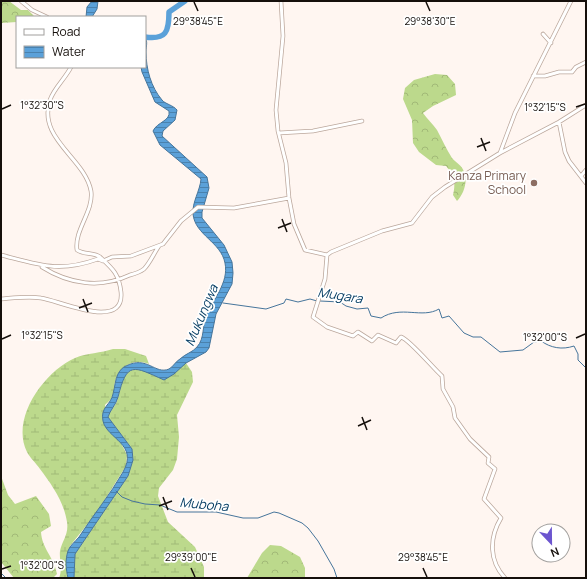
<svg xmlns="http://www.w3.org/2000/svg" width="587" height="579" viewBox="0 0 587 579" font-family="Manrope,sans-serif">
<defs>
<pattern id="forest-crowns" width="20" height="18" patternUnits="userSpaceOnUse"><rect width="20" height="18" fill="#bcd98c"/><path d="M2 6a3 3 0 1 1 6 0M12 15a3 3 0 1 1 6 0" fill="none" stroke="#a1b977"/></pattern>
<pattern id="wetland-marsh" width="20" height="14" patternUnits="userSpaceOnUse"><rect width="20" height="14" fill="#bcd98c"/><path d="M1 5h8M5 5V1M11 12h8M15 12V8" fill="none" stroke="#a1b977"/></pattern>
<pattern id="water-rules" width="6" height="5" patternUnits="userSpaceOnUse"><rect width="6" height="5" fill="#5ba1d9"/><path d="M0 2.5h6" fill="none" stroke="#4a82ae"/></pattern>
</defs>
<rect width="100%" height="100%" fill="#fff6f1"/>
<path fill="url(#forest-crowns)" d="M1,1H9L21,10H28L35,17H17V22L1,23Z
M435,74L447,75L455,84L456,95L433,106L423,113C427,119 433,124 437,130C442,139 446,149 452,158C456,163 462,165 464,172C468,181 464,194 457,201L453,195C456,182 454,176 446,166L436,165L419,152L413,143L412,120L403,99L405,88L414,80Z
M1,476L8,495L15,504L36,496L49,514L51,526L41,532C42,549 54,557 57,574L53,578H14L1,562Z
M270,545L281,546L300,557L305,568V578H247L262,553Z"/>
<path fill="url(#wetland-marsh)" d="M113,349H125L146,356L149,364C132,358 119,367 115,382C114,387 115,391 113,395C112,399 108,402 105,405L107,429L120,440L122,445L127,455L126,466L97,512L70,546L66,563L68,578H59C63,569 59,560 60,551C62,541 69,534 67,522C64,502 52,485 40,469C36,463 30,458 27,452C10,418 45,371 75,358C87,353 101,353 113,349Z
M186,363L192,372L193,382L177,415L179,437L177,459L173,470L159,488L158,496L168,522L195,547L204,567V578H74L75,554L128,476L133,460L132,449L108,417C110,410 115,407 117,401C122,388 120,366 140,370C147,371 152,373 158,377Z"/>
<path fill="url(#water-rules)" stroke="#46759b" d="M92,1H98L97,9L92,17H86L87,7Z
M145,37C148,42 146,46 146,52C146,69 151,87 162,100C165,104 173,105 177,110L175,120L163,131L162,136L207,177L209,188L202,212V218L224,245L232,262L233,273L232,284L216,314L209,348L206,352L186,363L174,374L164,380C133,366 127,361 118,397C116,405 110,410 108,417L132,449L133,460L128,476L75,554L74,578H68C66,569 65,560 68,551C70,545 75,542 79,537C93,515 110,495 123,472C139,444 107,439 103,421C100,407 111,405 113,394C115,387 115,380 118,374C120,370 123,367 126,366C147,355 155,375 169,369C173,367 176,361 180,359C185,354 193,352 197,347C205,338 202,326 206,316C213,299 229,283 225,263C221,242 195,235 193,214C192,202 200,191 201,179L160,145L153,131C157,122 171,121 169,111L155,102L142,72L141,67H145Z"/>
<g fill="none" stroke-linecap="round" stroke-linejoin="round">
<path stroke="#46759b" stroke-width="1" d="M320,301L340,302L346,306L357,309L368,308L371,316L381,318C401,305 422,319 439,309L442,318L449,316L464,333L473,337H481L500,352L523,350L534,342L541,341C551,348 562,350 574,346L578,354V360L586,368
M223,303L266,309L284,303L286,299L298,302L310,299L317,301
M116,491L122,497L132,501L145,504L160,505L177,512H216L243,518H258L274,512L279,513L302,523L308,528L318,541L334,569L337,578
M1,573L6,578"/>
<path stroke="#5ba1d9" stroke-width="5.5" d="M145,37C166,40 169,32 169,12L185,1"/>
<g stroke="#bba79c" stroke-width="4.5">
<path id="street" d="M21,1L32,10L47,17
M281,1L283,36L276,110L278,131L286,163L289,198L294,224L305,250L327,255L325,279L313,317L327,327L353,336L358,332L372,341L378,335L396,343L401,337C409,339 433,368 442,376L443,389L453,407L455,418L470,439L489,457L488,463L495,469L484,499L501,518C489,538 489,561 505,578
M543,34L551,43
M533,76H545L559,72H572L576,67L586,62
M559,122L565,152L569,161L586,183
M279,133L313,131L362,121
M500,153L515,113L571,1
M581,176L586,170
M1,255C40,265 59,273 98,259L103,261L112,257L131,256L163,244L181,221L198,207L234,208L289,198
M327,255L331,252L382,231L412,223L432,197L445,187L500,153L559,122L586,105
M42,267C69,284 100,289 130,275C134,274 140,272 144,269C150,263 154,253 159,246
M1,299C14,298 28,296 41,298C58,300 125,332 121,292C119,274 113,269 100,257C94,252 84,255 77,250C74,230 94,211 91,191C85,158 37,139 50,100C54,88 65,79 71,67"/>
</g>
<use href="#street" stroke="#fff" stroke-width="3"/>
</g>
<path fill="none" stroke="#150f0b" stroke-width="1.5" d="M194,2L198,11M426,2L430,11M576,107L585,104M2,109L11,105M481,138L486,151M477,147L490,142M282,219L287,232M278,228L291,223M83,299L88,312M79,308L92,303M576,338L585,334M2,339L11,335M362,417L367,430M358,426L371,420M163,497L168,510M159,506L172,501M191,568L195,577M423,568L427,577M2,569L11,566"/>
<circle fill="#8d6e63" stroke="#fff" stroke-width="1.5" cx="534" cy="183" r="4"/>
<g text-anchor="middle" stroke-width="3.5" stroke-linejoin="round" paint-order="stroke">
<g font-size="12" fill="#785e54" stroke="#fff" text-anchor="end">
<text x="526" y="180">Kanza Primary<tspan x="526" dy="14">School</tspan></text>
</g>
<g font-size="13" font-style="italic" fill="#083f65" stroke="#fff">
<text transform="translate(340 295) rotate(9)" y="5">Mugara</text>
<text transform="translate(201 315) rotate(-67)" y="5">Mukungwa</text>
<text transform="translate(204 504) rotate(5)" y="5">Muboha</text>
</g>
</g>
<g font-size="10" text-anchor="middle" fill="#150f0b" stroke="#fff" stroke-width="3.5" stroke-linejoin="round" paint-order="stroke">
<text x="198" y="25">29°38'45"E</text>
<text x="430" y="25">29°38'30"E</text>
<text x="42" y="109">1°32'30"S</text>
<text x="545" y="111">1°32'15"S</text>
<text x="42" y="339">1°32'15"S</text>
<text x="545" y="341">1°32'00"S</text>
<text x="191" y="561">29°39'00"E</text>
<text x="423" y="561">29°38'45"E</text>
<text x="42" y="569">1°32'00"S</text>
</g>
<rect width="587" height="579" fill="none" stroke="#150f0b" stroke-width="4"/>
<rect x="16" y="16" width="130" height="52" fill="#ffffff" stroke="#a19f9d"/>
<rect x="24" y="29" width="20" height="6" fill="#ffffff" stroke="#a19f9d"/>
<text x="52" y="36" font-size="12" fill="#150f0b">Road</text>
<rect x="24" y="46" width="20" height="12" fill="url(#water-rules)" stroke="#a19f9d"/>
<text x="52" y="56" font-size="12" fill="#150f0b">Water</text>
<g transform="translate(551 543) rotate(158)"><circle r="19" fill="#ffffff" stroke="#a19f9d"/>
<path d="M0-3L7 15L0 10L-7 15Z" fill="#6c55cf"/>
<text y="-6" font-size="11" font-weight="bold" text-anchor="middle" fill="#150f0b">N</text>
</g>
</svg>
